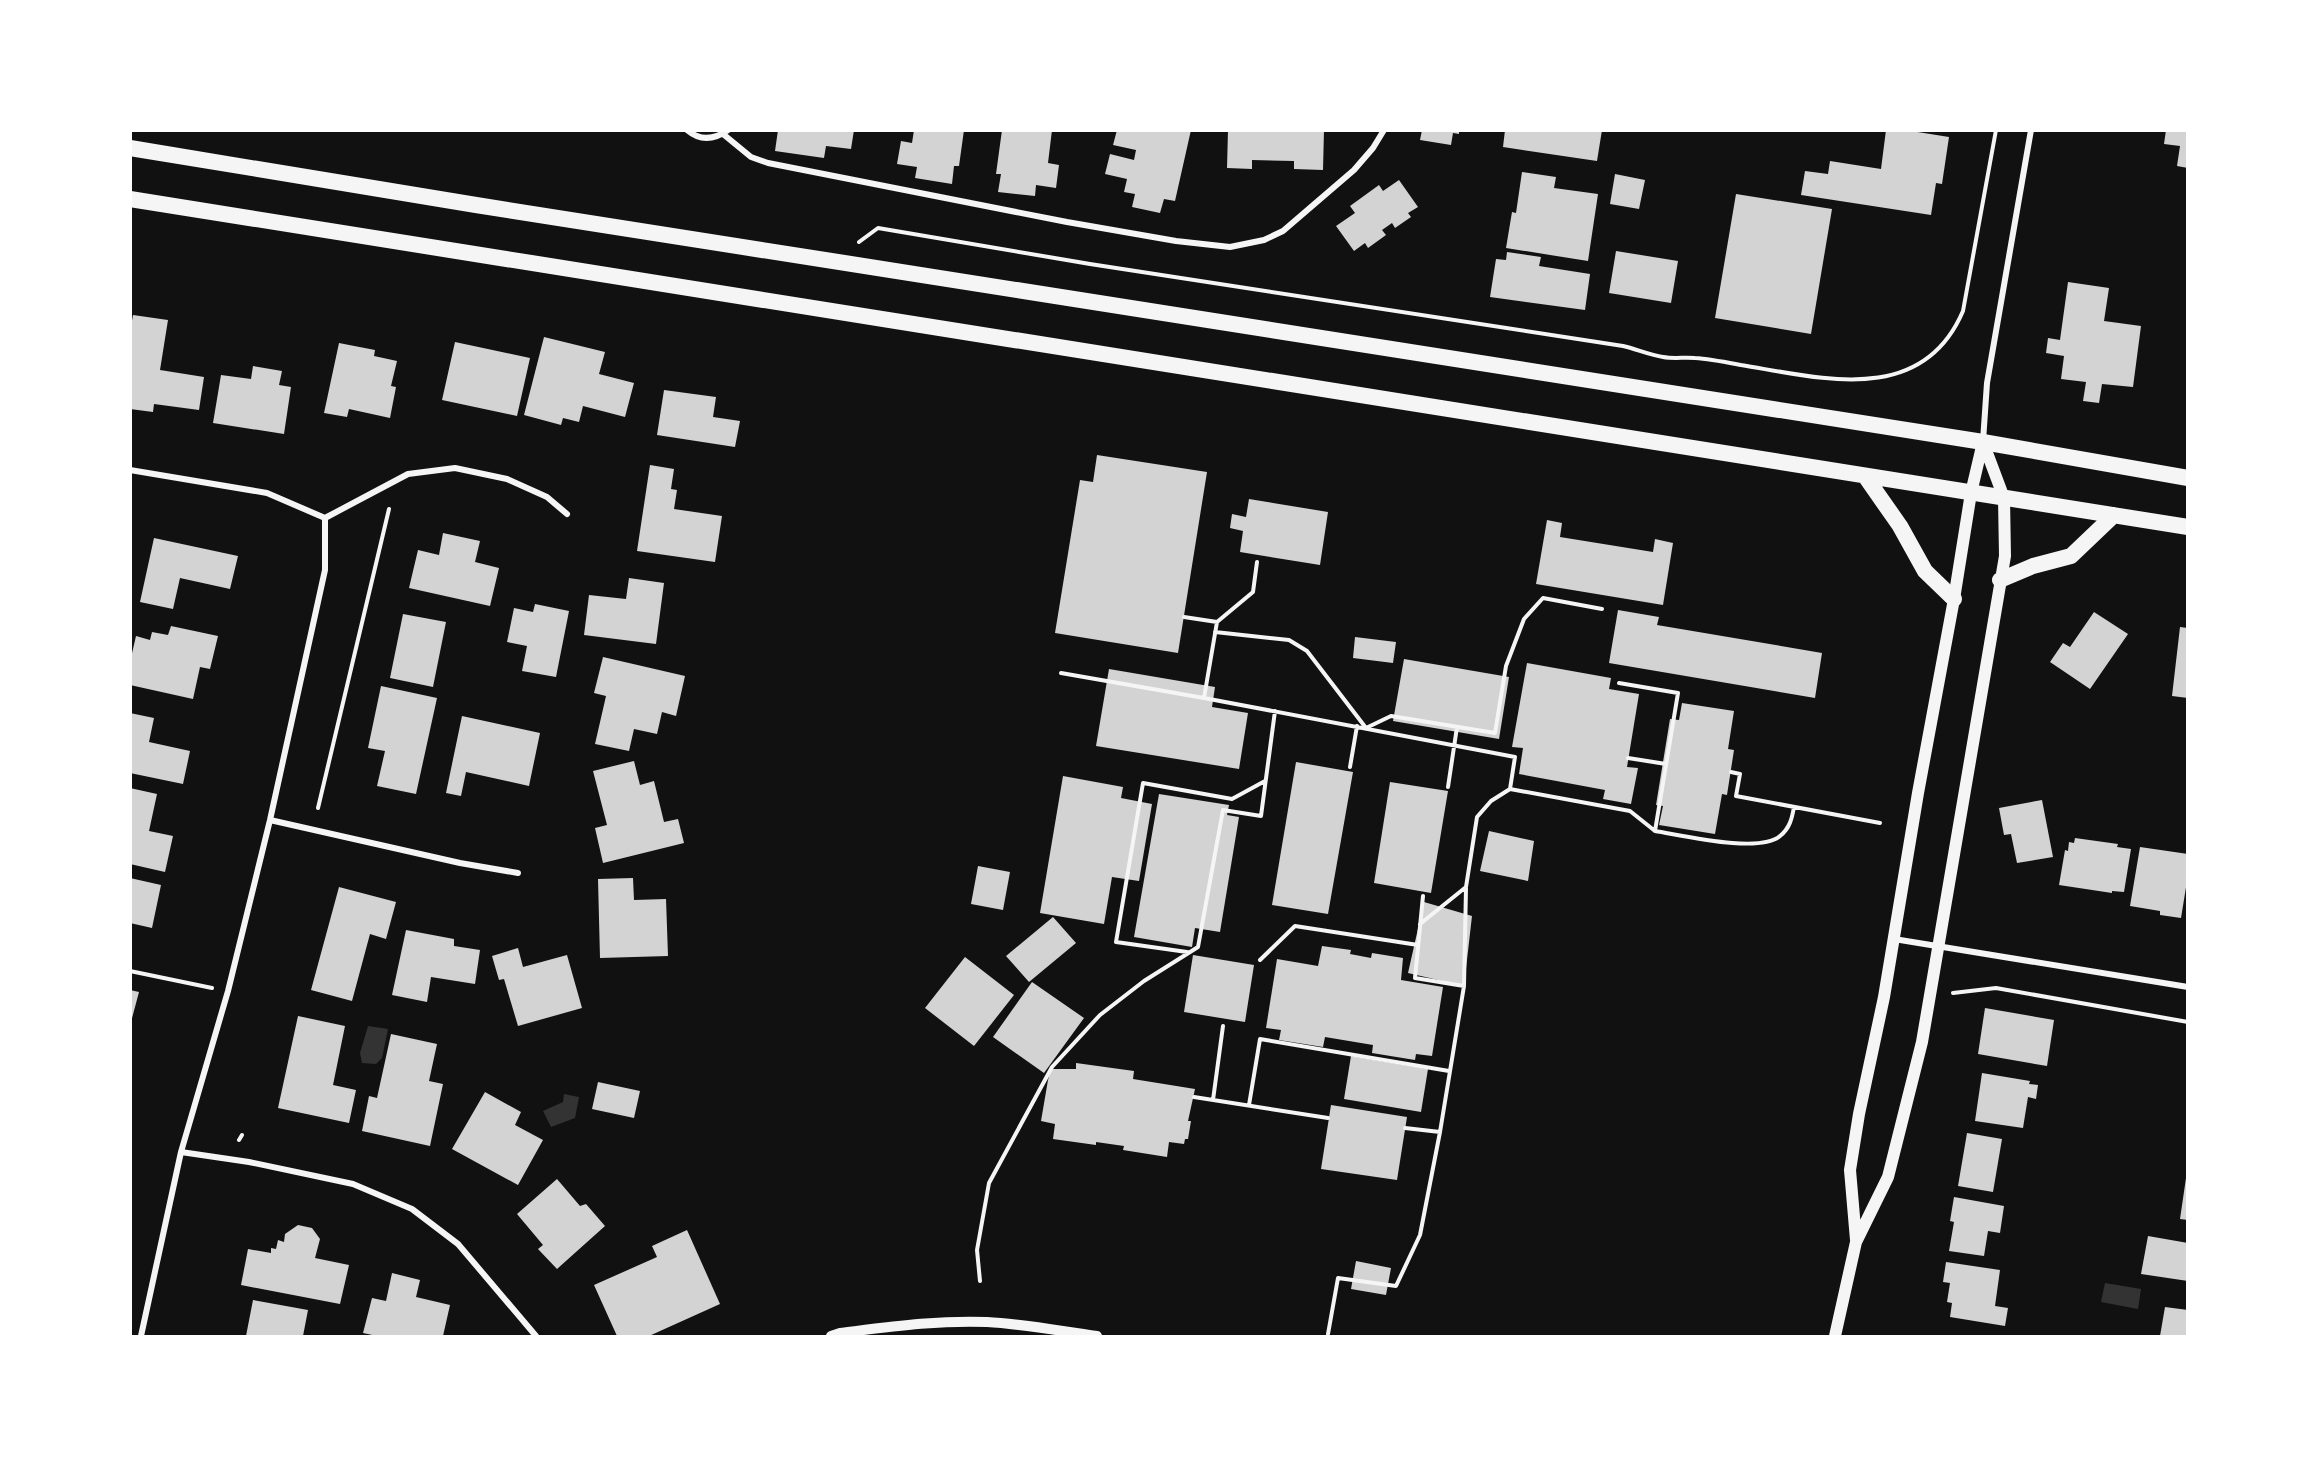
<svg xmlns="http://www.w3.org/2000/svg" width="2318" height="1467" viewBox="0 0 2318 1467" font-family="Jost,sans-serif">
<rect width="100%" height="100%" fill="#111"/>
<path fill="#333" d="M368,1026L388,1029L382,1058L376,1064L362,1063L360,1053Z
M564,1094L579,1097L575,1118L551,1127L543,1111L563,1102Z
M2105,1283L2141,1289L2138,1309L2101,1302Z"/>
<path fill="#d3d3d3" d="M778,130H854L851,149L826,146L824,158L775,151Z
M914,130H964L959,166H954L952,184L915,178L917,167L897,164L901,141L912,143Z
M1002,130H1052L1048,163L1059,165L1056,188L1036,185L1035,196L998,192L1001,174H996Z
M1117,130H1191L1175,201L1164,199L1160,213L1132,207L1135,194L1124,192L1127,179L1105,174L1110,154L1134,160L1136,150L1113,145Z
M1228,130H1324L1323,170L1294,169V161L1252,160V169L1227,168Z
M1422,130H1459V134L1453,133L1451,145L1420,140Z
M1505,130H1602L1597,161L1503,147Z
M1886,130H1905L1949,137L1942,184L1936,183L1931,215L1801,195L1805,171L1828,174L1830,161L1881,169Z
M2166,130H2188V168L2177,166L2180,146L2164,144Z
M1522,172L1556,177L1554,188L1598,194L1588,261L1506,248L1512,212L1516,213Z
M1615,174L1645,180L1639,209L1610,204Z
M1399,180L1418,207L1408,213L1411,217L1395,228L1392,223L1382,230L1386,235L1368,248L1365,243L1354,251L1336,226L1355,213L1350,206L1379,185L1383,191Z
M1736,194L1832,209L1811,334L1715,318Z
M1616,251L1678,261L1671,303L1609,293Z
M1507,252L1541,257L1539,266L1590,274L1585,310L1490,297L1496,259L1506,260Z
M2068,282L2109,288L2104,321L2141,326L2133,387L2102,384L2099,403L2083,401L2086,382L2061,379L2064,356L2046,353L2048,338L2060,340Z
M133,315L168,320L160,370L204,377L199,410L154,404L153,412L130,409V332Z
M544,337L605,352L599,374L634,383L625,417L583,406L579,422L563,418L561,425L524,415Z
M455,342L530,358L517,416L442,400Z
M339,343L375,350L374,356L397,361L391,386L396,387L390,418L349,409L347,417L324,413Z
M253,366L282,371L279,385L291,387L284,434L213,423L221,375L251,379Z
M664,390L716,397L713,417L740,421L735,447L657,435Z
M1097,455L1207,472L1178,653L1055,633L1080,480L1093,482Z
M650,465L674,469L671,489L677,490L674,509L722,516L715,562L637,551Z
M1249,499L1328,512L1320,565L1240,552L1243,531L1230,528L1232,514L1246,517Z
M1547,520L1562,523L1560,537L1653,552L1655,539L1673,543L1663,605L1536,584Z
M443,533L480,541L475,562L499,568L490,606L409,588L418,550L439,555Z
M154,538L238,556L230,589L180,578L173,609L140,602Z
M629,578L664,583L656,644L584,635L589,595L626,599Z
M535,604L569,611L556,677L522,671L527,646L507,642L514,608L533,612Z
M1618,610L1659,617L1657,625L1822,653L1815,698L1609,663Z
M2094,612L2128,634L2090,689L2050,662L2063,643L2070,647Z
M403,614L446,622L433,687L390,678Z
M171,626L218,636L210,669L200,667L193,699L130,685V662L136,636L150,640L152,632L168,635Z
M2180,627L2188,628V698L2172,696Z
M1355,637L1396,642L1393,663L1353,658Z
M603,657L685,676L676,716L662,712L657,734L634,729L629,751L595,744L606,696L594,693Z
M1404,659L1509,677L1499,739L1393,721Z
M1527,663L1611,678L1609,689L1639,694L1627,767L1638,768L1631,804L1603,799L1605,790L1519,774L1523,748L1512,747Z
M1109,669L1215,687L1212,707L1248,713L1239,769L1096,746Z
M381,686L437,698L416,794L377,786L385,751L368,748Z
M1682,703L1734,711L1728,749L1734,750L1727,795L1722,794L1715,834L1659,825L1663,806L1656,805L1670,719L1679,720Z
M130,713L154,718L149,742L190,751L183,784L130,773Z
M462,716L540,733L529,786L466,772L461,796L446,793Z
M634,761L640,785L654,781L664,822L678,819L684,843L603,863L595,828L607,825L593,771Z
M1296,762L1353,772L1328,914L1272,905Z
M1063,776L1123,787L1121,798L1152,804L1139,881L1112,877L1104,924L1040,913Z
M1390,782L1448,791L1431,893L1374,883Z
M130,788L157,794L149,831L173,836L165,872L130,864Z
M1159,794L1229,805L1227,815L1239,817L1220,932L1195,928L1192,947L1134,937Z
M2042,800L2053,857L2017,863L2011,834L2004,835L1999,808Z
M1489,831L1534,841L1528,881L1480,871Z
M2075,838L2118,844L2117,847L2131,849L2124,892L2112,891V893L2059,885L2065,850L2068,851L2069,842L2074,843Z
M2140,847L2188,854V875L2181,918L2160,915V911L2130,906Z
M978,866L1010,872L1003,910L971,904Z
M130,878L161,885L152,928L130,923Z
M633,878L634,900L666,899L668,956L600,958L598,879Z
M339,887L396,902L386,939L370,934L352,1001L311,990Z
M1424,902L1472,916L1464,986L1408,973Z
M1053,917L1076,943L1029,982L1006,956Z
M406,930L454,939V946L480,950L475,984L431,977L427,1002L392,995Z
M1322,946L1351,950L1350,954L1371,958L1372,953L1403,958L1401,980L1443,987L1432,1056L1416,1054L1415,1060L1372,1053L1373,1045L1325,1037L1323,1047L1279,1040L1281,1030L1266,1028L1277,959L1318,966Z
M518,948L523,967L567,955L582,1008L518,1026L504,979L499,980L492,956Z
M1193,955L1254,965L1245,1022L1184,1012Z
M965,957L1014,995L974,1046L925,1008Z
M1032,982L1084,1018L1044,1073L993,1037Z
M130,990L139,992L131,1022H130Z
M1985,1008L2054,1020L2047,1066L1978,1054Z
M298,1016L345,1026L333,1085L356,1090L349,1123L278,1108Z
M391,1034L437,1044L429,1081L443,1084L430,1146L362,1131L369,1096L377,1098Z
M1351,1056L1428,1069L1421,1112L1344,1099Z
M1076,1063L1134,1071L1133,1079L1195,1089L1188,1121H1191L1188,1139H1185L1184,1144L1169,1142L1167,1157L1123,1150L1124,1146L1096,1142V1145L1053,1139L1055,1124L1041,1121L1048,1080L1051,1069H1076Z
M1982,1073L2030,1081L2029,1084L2038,1085L2036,1099L2028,1097L2023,1128L1975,1121Z
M598,1082L640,1091L634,1118L592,1109Z
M485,1092L521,1112L515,1125L543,1140L518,1185L452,1149Z
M1331,1105L1407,1117L1397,1180L1321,1169Z
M1967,1133L2002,1139L1993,1192L1958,1186Z
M2186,1178H2188V1220L2180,1219Z
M557,1179L580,1206L586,1204L605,1226L557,1269L538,1249L543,1245L517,1214Z
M1954,1197L2004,1206L2000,1233L1988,1231L1984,1256L1949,1251L1954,1222L1950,1221Z
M298,1225L312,1228L320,1239L315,1258L349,1265L340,1304L241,1285L248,1249L271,1253V1248L276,1249L278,1240L284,1242L285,1234Z
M687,1230L720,1304L649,1336H617L594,1285L657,1257L652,1246Z
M2148,1236L2188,1243V1281L2141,1274Z
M1356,1261L1391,1268L1386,1295L1351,1289Z
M1946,1262L2000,1270L1995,1306L2008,1308L2005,1326L1950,1317L1952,1303L1947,1302L1950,1283L1943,1282Z
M392,1273L420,1280L416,1297L450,1305L443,1336H377L363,1333L372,1298L386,1301Z
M253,1300L308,1310L303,1336H246Z
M2165,1307L2188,1310V1336H2160Z"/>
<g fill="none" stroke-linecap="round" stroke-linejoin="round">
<path stroke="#f5f5f5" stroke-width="4" d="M859,242L878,228L1090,264L1623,346C1636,349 1650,355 1663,357C1674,359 1684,357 1695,358C1710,359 1725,362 1741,365C1821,378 1922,407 1963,311L1996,130
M1257,562L1253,592L1217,622L1204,698L1515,757L1510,789L1630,811L1655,831
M1184,617L1217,622
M1215,632L1289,640L1307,651L1366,728L1391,716L1495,733L1506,666L1524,619L1543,598L1602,609
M1061,673L1204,698
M1619,683L1678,693L1655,831C1681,835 1760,854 1780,836C1790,828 1792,818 1794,807
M1628,758L1666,764
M1350,767L1357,726
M1731,772L1740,774L1736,796L1880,823
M1448,787L1457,727
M318,808L389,509
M1420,924L1466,887L1477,817L1491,801L1510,789
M1187,952L1116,942L1143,783L1232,799L1265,781
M1260,960L1295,926L1418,945
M130,971L212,988
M1464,985L1466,888
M1953,993L1996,988L2188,1022
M1194,1097L1328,1118
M1213,1100L1223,1026
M1249,1105L1260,1039L1449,1071
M1405,1128L1440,1132
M239,1140L242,1135
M980,1281L977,1250L989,1183L1052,1067L1100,1015L1144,981L1198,947L1223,810L1261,816L1275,711
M1328,1334L1338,1278L1396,1286L1420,1235L1440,1132L1464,986L1415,978L1423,896"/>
<path stroke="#f5f5f5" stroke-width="6" d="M687,130C700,141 714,140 728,130
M723,134L751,157L768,163L1067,222L1176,241L1230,247L1264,240L1283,231L1354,170L1373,148L1384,130
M1983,441L1987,383L2031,130
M130,470L267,493L325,518
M325,518L408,474L455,468L507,479L547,497L567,514
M270,820L460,863L518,873
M1894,939L2188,987
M181,1152L249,1162L353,1184L412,1209L458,1244L536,1336
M141,1336L181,1152L228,991L270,820L325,570V518"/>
<path stroke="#f5f5f5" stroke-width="10" d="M831,1336L840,1333C889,1327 938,1320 987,1322C1024,1324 1060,1331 1097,1336"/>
<path stroke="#f5f5f5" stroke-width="12" d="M1856,1240L1850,1170L1859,1114L1884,997L1918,793L1954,599L1971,493L1983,442
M1835,1336L1856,1242L1888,1177L1922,1042L2005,556L2004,498L1983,442"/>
<path stroke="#f5f5f5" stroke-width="16" d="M130,148L476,205L1983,442L2188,478
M130,199L2188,527
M1865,476L1900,526L1925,571L1954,599
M2000,580L2033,566L2071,556L2114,515"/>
</g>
<rect width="2318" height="1467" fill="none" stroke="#ffffff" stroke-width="264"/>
</svg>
